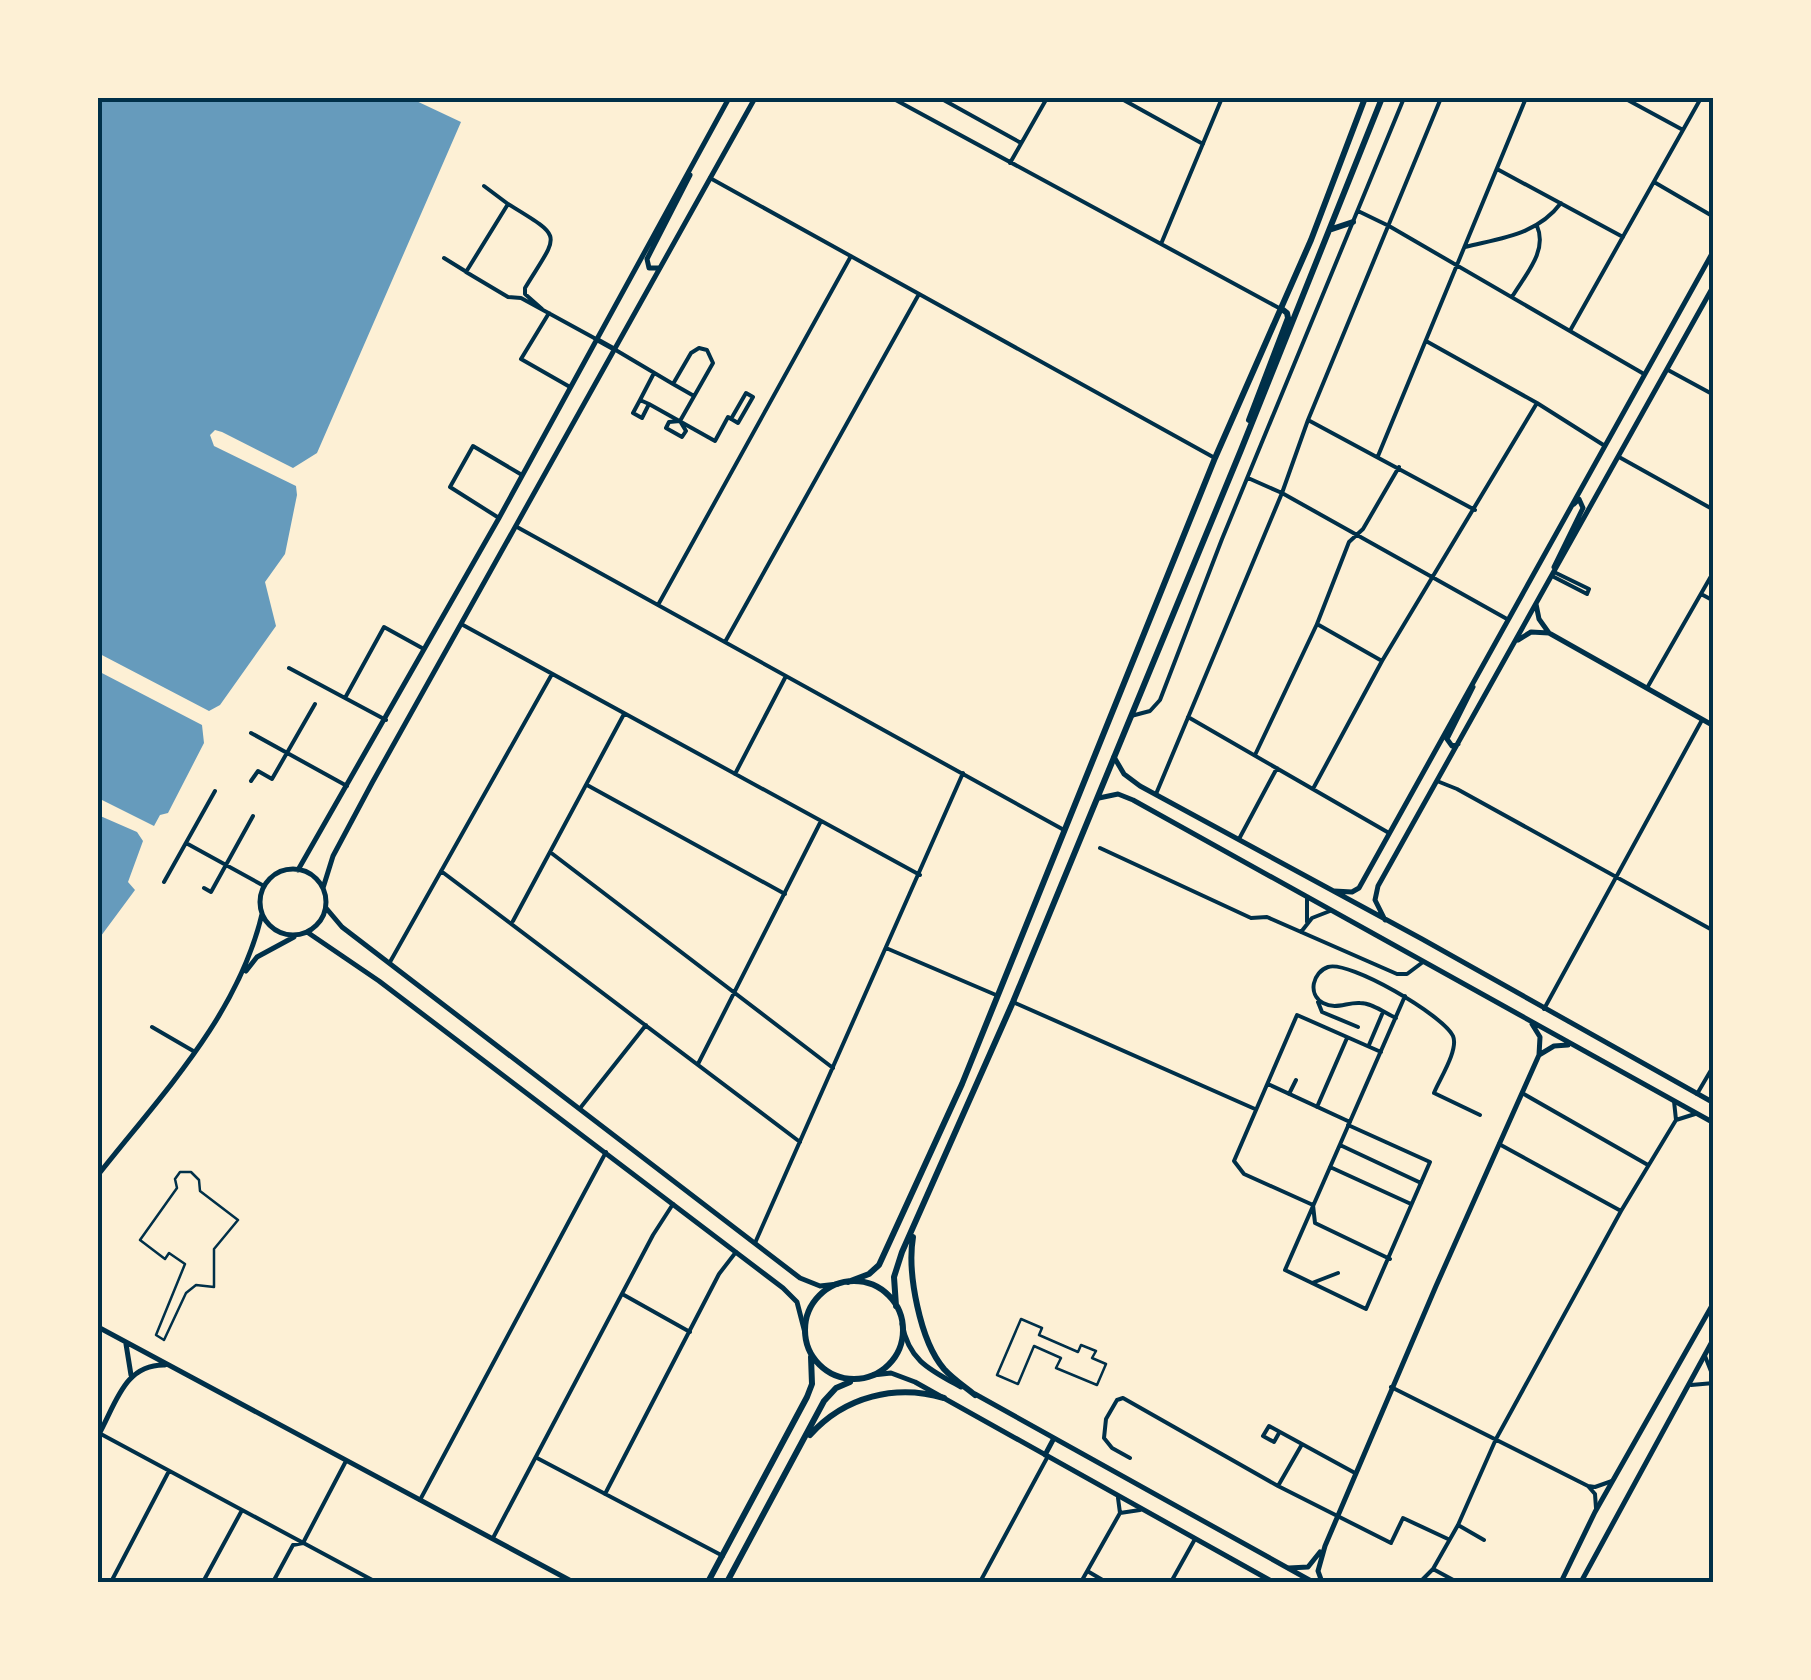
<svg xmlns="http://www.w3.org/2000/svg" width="1811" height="1680" viewBox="0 0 1811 1680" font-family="Arial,sans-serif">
<rect width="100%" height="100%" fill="#fdf0d5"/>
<path fill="#669bbc" d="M98,98H410L461,122L317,453L293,468L222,432L215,430L210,435L214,446L296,486L297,495L285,554L265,582L276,626L220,705L209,711L98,653Z
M98,671L202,725L204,743L168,813L160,815L154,826L98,798Z
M98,815L137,832L143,841L128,882L135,890L98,940Z"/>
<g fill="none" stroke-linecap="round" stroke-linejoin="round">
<path stroke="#003049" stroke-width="2.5" d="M180,1172H191L199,1180L200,1191L238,1220L214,1249V1287L196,1285L186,1293L164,1340L156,1335L185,1264L169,1253L165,1259L140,1240L177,1188L175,1179Z
M1021,1319L1042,1328L1039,1335L1078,1352L1081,1345L1096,1351L1092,1358L1106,1364L1097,1385L1056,1368L1061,1358L1034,1346L1018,1384L997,1375Z"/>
<path stroke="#003049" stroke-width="4" d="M892,98L1279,308
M940,98L1021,143
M1120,98L1203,144
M1624,98L1683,130
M1010,163L1047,98
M1497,169L1623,237
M710,178L1213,457
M1654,182L1714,217
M484,186L508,204
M1358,211L1389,226L1644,374
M1161,244L1222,98
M1465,247C1501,238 1537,235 1561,203
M444,258L465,271
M1512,297C1525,275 1548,251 1537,226
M542,309L525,294V288C559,232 565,239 508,204L466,272L508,297L521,298L596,339
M549,313L521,359L570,387
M1571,329L1701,98
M1426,341L1537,403L1605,446
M614,349L673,384L691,353L699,348L707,350L713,363L680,421L669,422L666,428L682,437L686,431L680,421
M1668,370L1714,395
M673,384L694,396
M640,400L654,373
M649,404L642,418L633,413L640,400L649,404L715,441L728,417L738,423L753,397L746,393L731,419
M1308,420L1475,510
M1378,456L1526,98
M1619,457L1714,510
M1248,478L1282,493L1507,619
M499,518L450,487L473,446L522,475
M517,527L1064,830
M1554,572L1589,589
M1552,576L1587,594L1589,589
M1701,594L1714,601
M658,605L851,256
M1317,624L1382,661
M463,625L920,875
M725,642L919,294
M289,668L386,720
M1647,688L1714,571
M345,698L384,627L422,648
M1131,716L1150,711L1160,700L1222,539L1404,98
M1188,717L1389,833
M251,733L347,786
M1255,755L1317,624L1349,542L1363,529L1399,467
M735,774L786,676
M251,781L258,771L272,779L315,704
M1437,781L1457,789L1714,931
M587,785L785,894
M1314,787L1382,661L1537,403
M1156,794L1282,493L1308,420L1441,98
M1239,839L1277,768
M186,843L264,886
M1100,848L1251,918L1267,917L1397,974H1407L1423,962
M550,852L833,1068
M441,871L800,1142
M164,882L215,791
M204,888L211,892L253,816
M1307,898V922
M513,921L624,714
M1301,932L1312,918L1330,911
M886,948L996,995
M390,962L552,674
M1013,1002L1255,1109
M1318,1002L1322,1012L1358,1027
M1544,1009L1702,720
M1396,1018C1385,1013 1372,1003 1360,1003C1347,1002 1336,1010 1323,1003C1307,994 1313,972 1328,967C1349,960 1443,1015 1453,1036C1459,1050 1439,1080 1434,1093L1480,1115
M152,1027L195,1052
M1369,1045L1383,1012
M1381,1052L1297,1015L1234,1161L1244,1174L1313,1205L1315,1223L1390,1259
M698,1064L820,823
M1268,1084L1350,1122
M1522,1093L1648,1165
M1289,1094L1296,1080
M1697,1094L1714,1065
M581,1107L646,1025
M1317,1107L1347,1038
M1676,1120L1695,1114
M1348,1125L1430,1162L1366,1309L1285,1270L1405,996
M1499,1144L1621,1211
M1340,1145L1421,1183
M1330,1167L1411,1204
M755,1243L963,773
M1312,1283L1338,1273
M624,1295L690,1332
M1705,1356L1714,1379
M1691,1385L1714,1383
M1391,1387L1588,1486L1595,1494L1596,1508
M99,1433L376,1582
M1279,1433L1274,1442L1263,1436L1269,1426L1355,1473
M537,1458L723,1556
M1130,1458L1112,1448L1104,1438L1106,1419L1117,1400L1123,1398L1278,1486L1391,1543L1403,1518L1448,1539
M1278,1486L1301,1446
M1588,1486L1595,1487L1612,1481
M605,1494L719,1274L736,1252
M420,1500L606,1152
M1120,1513L1140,1510
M1458,1525L1484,1540
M493,1538L653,1235L673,1204
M1433,1569L1457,1582
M1089,1572L1106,1582
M111,1582L169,1471
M203,1582L241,1512
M273,1582L293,1545L303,1543L346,1461
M980,1582L1048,1456
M1081,1582L1120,1513L1118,1498
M1171,1582L1195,1539
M1420,1582L1433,1569L1458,1525L1496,1439L1621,1211L1676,1120L1674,1101
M1522,1582H1523"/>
<path stroke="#003049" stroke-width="5" d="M658,268H649L647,259L690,175
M596,339L614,349
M1554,567L1583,508L1579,499L1574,504
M1536,604L1539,619L1549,633
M1518,640L1531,632L1549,633L1714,726
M1458,744L1452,746L1447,739L1473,687
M1114,757L1124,774L1140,786L1422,939L1714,1103
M1099,798L1118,794L1133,800L1714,1123
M260 902a33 33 0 1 1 66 0a33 33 0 1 1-66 0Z
M298,870L499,518L729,98
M323,888L333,856L372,783L755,98
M1334,891L1352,892L1359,888L1714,250
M326,908L342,927L800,1278L820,1286L838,1284
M1385,920L1375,900L1378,886L1714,285
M307,932L379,981L783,1288L797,1302L805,1333
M246,971L257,957L294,937
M1539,1055L1554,1046L1568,1045
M98,1175C161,1095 238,1016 262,914
M98,1327L573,1582
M126,1344L131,1375
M98,1436C116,1404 124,1364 165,1365
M1289,1568L1308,1567L1320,1552
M1322,1582L1318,1571L1325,1546L1436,1286L1539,1055L1540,1037L1532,1024
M1561,1582L1595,1512L1714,1302
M1581,1582L1714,1338"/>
<path stroke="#003049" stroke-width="5" d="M902,1324C909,1361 930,1370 961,1387
M873,1375L891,1373L915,1382L1273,1582
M975,1394L1313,1582
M1045,1455L1054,1438"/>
<path stroke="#003049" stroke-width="6" d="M1332,229L1353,222
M1249,420L1288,318L1287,313L1282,309
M913,1237C907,1273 920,1341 944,1369C953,1379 964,1386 975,1395
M805 1330a49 49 0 1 1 98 0a49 49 0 1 1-98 0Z
M848,1282L869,1274L879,1265L962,1084L1215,458L1311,240L1365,98
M896,1306L894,1277L902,1252L1013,1002L1241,450L1382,98
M810,1435C845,1396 896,1384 944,1398
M708,1582L807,1397L812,1384L811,1357
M727,1582L824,1401L836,1388L850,1382"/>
</g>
<rect width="1811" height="1680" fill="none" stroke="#fdf0d5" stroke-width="200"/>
<rect x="100" y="100" width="1611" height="1480" fill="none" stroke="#003049" stroke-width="4"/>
</svg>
